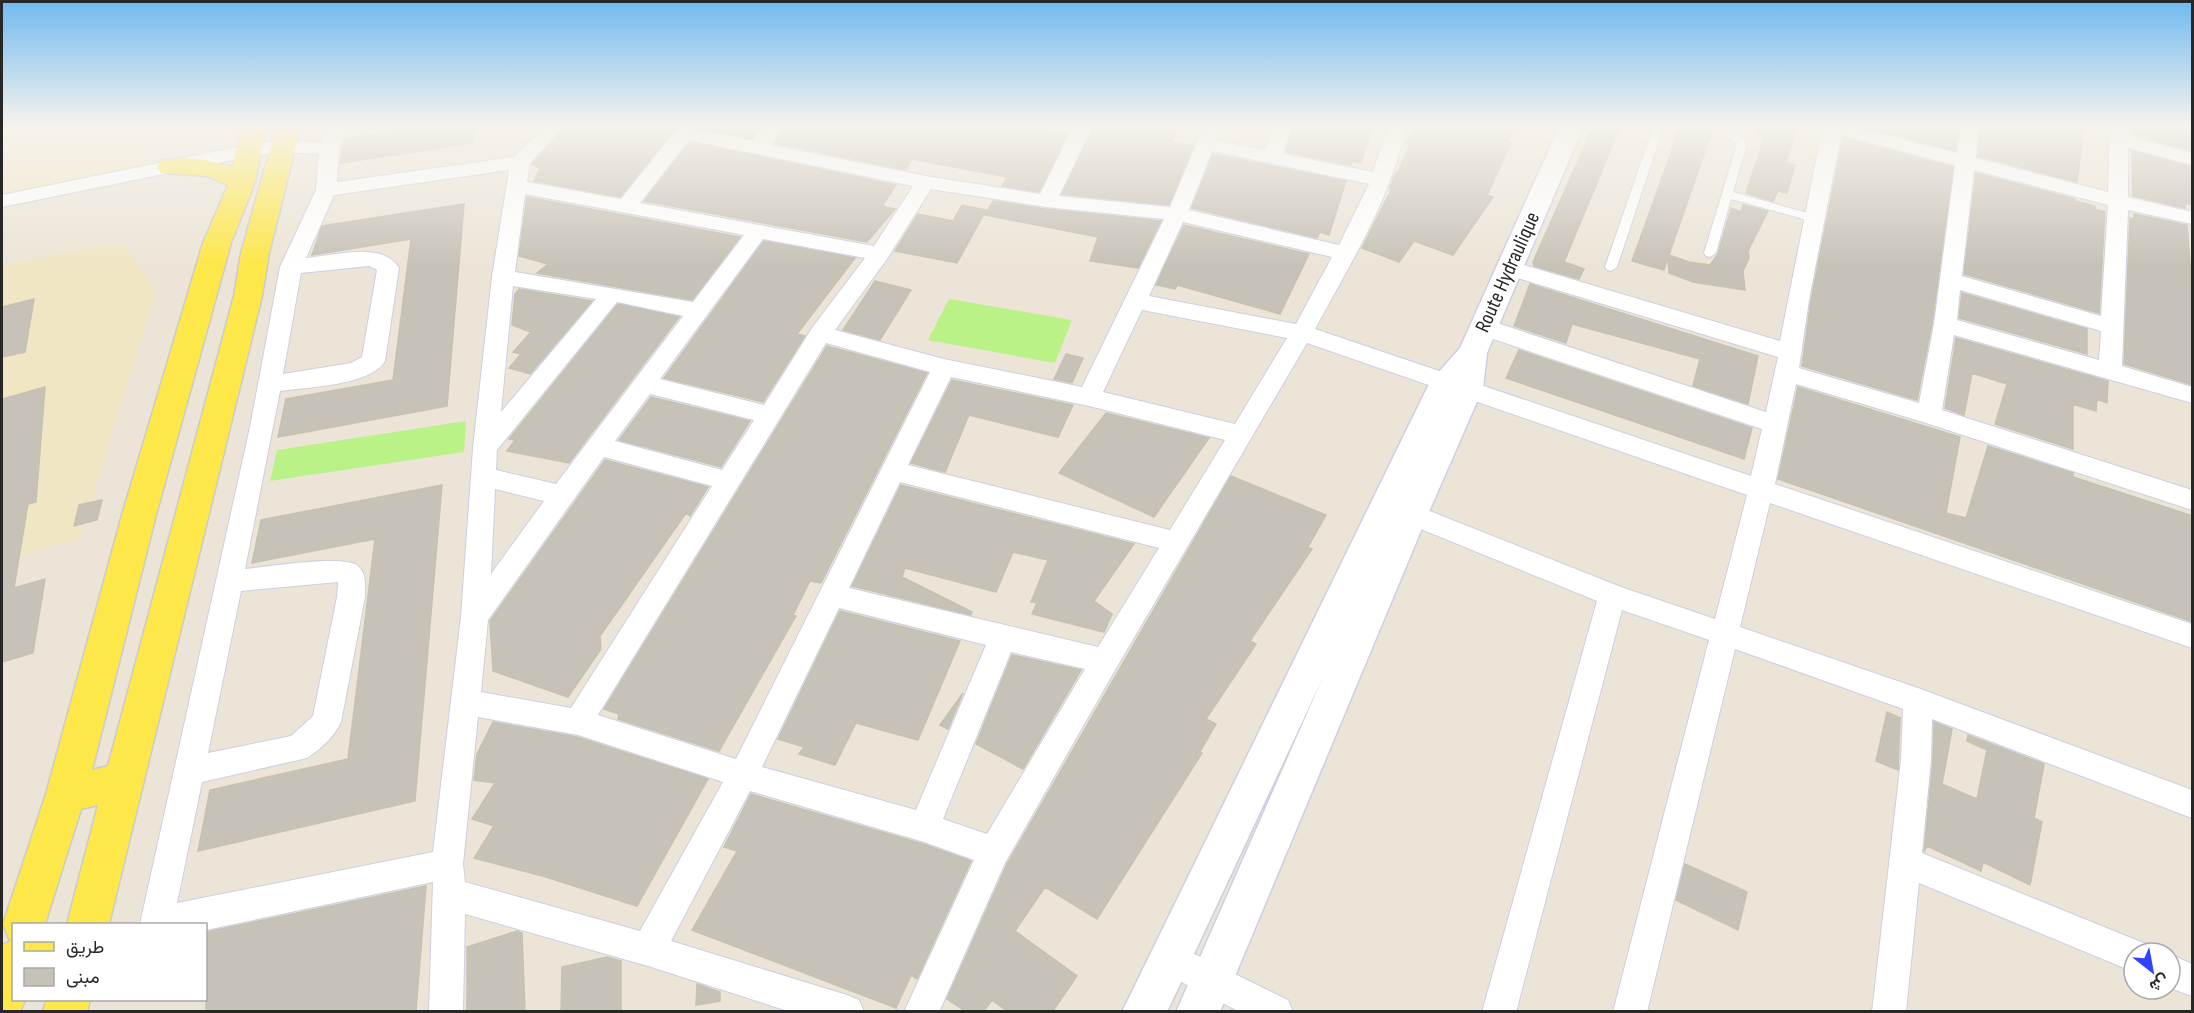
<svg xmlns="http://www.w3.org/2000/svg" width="2194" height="1013" viewBox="0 0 2194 1013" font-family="'Sofia Sans Condensed',Vazirmatn,sans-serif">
<rect width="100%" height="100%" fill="#ece5d7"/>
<path fill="#f0e6c4" d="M2,125H183L132,167L2,193Z
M111,243H122L126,247L156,291L80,539L2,560V266Z"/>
<path fill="#baf287" d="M949,299L1072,320L1055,363L928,340Z
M466,421L464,452L270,481L277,450Z"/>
<path fill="#c7c2b7" stroke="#c7c1b1" stroke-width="1.5" d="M429,125H475L473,143L340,163L345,139Z
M567,125H763L752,139L684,125L676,127L620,197L534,181L540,168L532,164Z
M787,125H886L905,128L906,125H1044L1048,131L1067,135L1039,192L1002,186L1007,177L912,159L906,170L775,143Z
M1095,125H1179L1172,142L1193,146L1169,205L1062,194Z
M1294,125H1373L1361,163L1352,161L1351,165L1286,152Z
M1416,125H1516L1508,142L1511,143L1487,195L1493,197L1453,255L1414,241L1399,262L1362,248L1392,188H1390L1394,177L1399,170L1410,144L1406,143Z
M1594,125H1621L1564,262L1584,269L1579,279L1534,266L1533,262Z
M1681,125H1711L1713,128L1669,255L1689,262L1710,265L1718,254L1731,208L1741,212L1743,205L1768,211L1748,251L1749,258L1743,271L1745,290L1693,282L1669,273L1668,257L1664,270L1632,261Z
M1749,125H1797L1786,163L1795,165L1787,193L1778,191L1773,201L1746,193L1764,139Z
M1853,125H1959L1955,150Z
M1981,125H2073L2084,128L2077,182L1978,156Z
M2131,125H2159L2193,134V151L2132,134Z
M1843,138L1953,167L1932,324L1917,400L1802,366L1811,300Z
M690,142L896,185L882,206L895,209L867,242L644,201Z
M2132,151L2193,167V205L2185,203V208L2133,196Z
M1213,154L1346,181L1329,235L1320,232L1317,238L1192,208Z
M1976,173L2075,199V201L2095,206V209L2105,212L2099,313L1964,274Z
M527,197L740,237L692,300L537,273L548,264L519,256Z
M993,201L1046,209L1161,221L1138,268L1090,261L1098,237L985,215Z
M464,204L447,406L278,437L286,399L393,380L411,239L312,255L322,226Z
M962,205L986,210L957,263L895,251L918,214L953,221Z
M2134,214L2187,225L2193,304V385L2124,364L2130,218L2134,219Z
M1184,225L1309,254L1280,314L1177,285L1175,289L1156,285Z
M764,241L855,258L797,334L805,336L763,402L664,378Z
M875,281L911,290L880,340L843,330Z
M1530,284L1758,356L1748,404L1693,386L1700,359L1572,324L1566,343L1514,326Z
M519,289L592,301L530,374L509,368L521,354L513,352L531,332L512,325L515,294Z
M1962,293L2087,329V354L1959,318Z
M34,299L25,352L2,357V307Z
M618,304L679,317L569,463L507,451L515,440L509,439Z
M1956,338L2108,381L2107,403L2097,399L2096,411L2073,404V449L1995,424L2007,384L1972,373L1964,415L1945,408Z
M827,346L927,373L821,583L810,581L793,615L796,616L719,751L618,719L619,714L604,709Z
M1519,350L1752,428L1744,459L1506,378Z
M1066,354L1083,358L1072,383L1054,379Z
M952,380L1073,405L1058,437L969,415L945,472L911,463Z
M45,387L36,502L28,504L14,588L45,579L33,653L2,662V399Z
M1798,387L1960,437L1946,513L1966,518L1988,446L2073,473V477L2193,516V622L1778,479Z
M651,397L750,421L721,467L619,440Z
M1106,413L1209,438L1154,517L1059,473Z
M605,460L708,487L690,516L686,513L600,636L601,649L568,697L493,671L490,621Z
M1231,476L1326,515L1308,547L1312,549L1250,641L1256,644L1206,719L1216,724L1200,752L1202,753L1097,919L1045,887L1015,931L1077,976L1053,1011H1007L992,1000L984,1011H965L947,999L1007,864Z
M442,485L415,801L198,851L210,790L348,759L375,539L252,563L261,520Z
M901,485L1134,544L1094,601L1112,614L1104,632L1032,614L1037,603L1031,602L1048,560L1013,552L996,592L905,568L902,577L972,612L971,615L852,586Z
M102,500L97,520L74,526L79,505Z
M840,611L960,641L918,740L856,723L835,765L799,754L804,747L778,739Z
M1012,655L1081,670L1023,769L976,744Z
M963,693L948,729L940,725Z
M1887,712L1900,718L1898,770L1876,761Z
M493,722L577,737L708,779L637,906L546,877L474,858L494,826L472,819L495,783L474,780L477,754Z
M1934,722L1952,729L1942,784L1977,799L1987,750L1967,741L1968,735L2044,764L2034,818L2042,822L2030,885L1983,862L1981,871L1927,846L1924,852L1933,760Z
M751,794L923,844L971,861L917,979L911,975L896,1008L692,930L737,851L724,847Z
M1685,864L1747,892L1738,930L1676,900Z
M426,886L416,1011H206V932Z
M517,931L522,933L525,1011H467V947Z
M607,957L621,961V1011H561L562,967Z
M697,984L720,992V1001L696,1005Z"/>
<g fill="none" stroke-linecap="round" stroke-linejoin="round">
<g stroke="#cccee3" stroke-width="2">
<path id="lane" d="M1654,125H1664L1617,267L1611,271L1607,270L1605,267Z
M1713,125H1727L1747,143L1733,192L1818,216V220L1814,222L1731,199L1716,253L1710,257L1706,256L1704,253L1737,144Z"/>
</g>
<g stroke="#cccee3" stroke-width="2">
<path id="street" d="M328,125H347L339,149L337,182L514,157L546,125H565L530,163L527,182L621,199L677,129L684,127L753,141L766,125H785L771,145L926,176L1040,194L1070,133L1048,129L1046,125H1093L1059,196L1170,207L1204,125H1222L1216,141L1265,150L1274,125H1292L1283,154L1373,172L1388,125H1406C1392,198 1350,264 1315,329L1751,476L1762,429L1475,333L1472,327L1475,321L1483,319L1491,321L1766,412L1778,357L1501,273L1498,268L1501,263L1509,261L1517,263L1780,341L1822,130L1817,129L1815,125H1845L1957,153L1961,125H1979L1976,158L2108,192L2110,125H2128L2129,136L2192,153V165L2128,148V197L2192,212V224L2128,210L2122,366L2192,387V403L1954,335L1942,410L2192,490V510L1923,422L1796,384L1775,484L2192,624V648L1770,503L1740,627L1918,688L2192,790V818L1932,719L1931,760L1922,853L2146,944L2149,953H2134V972L1919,883L1906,1012H1872L1901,760L1903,709L1735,649L1647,1012H1613L1709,640L1622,610L1516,1012H1482L1597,601L1384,514L1380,507L1384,500L1393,497L1402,500L1621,587L1715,619L1747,495L1307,343L1115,670L1005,863L939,1012H904L974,860L924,842L750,791L671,941L847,995L859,1000L864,1012H791L648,966L465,914L463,1012H429L433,882L206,930V924H140L250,427L280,267L316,190L319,154L284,152L247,157L2,207V195L247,145L284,140L321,143ZM1841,135L1955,165L1934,324L1919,403L1799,368L1809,300ZM689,140L913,186L874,246L640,203ZM1212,151L1369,184L1339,245L1189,210ZM509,170L492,277L473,448L461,617L433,852L177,903L202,782L307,758C321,749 334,737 341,722L365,597C365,586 367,574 358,566C345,554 266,567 245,569L280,391C307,387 370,386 385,361L399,268C382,240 333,256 306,258L334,195ZM1974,170L2108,205L2101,316L1962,276ZM931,189L1046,207L1164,219L1082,387L944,359L835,330L887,259ZM525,194L744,235L693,302L515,272ZM1183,222L1332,257L1296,324L1149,296ZM763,239L865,258L812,328L764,405L660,379ZM369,266L377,270L362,357L351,363L283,374L301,273ZM513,286L596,299L501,412ZM1960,290L2101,331L2099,360L1957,320ZM617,302L683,316L556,484L496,470L497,450ZM1142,310L1287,338L1235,424L1103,392ZM826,343L930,372L736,759L598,715ZM951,377L1089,406L1225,440L1170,530L908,465ZM650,394L754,420L722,470L615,441ZM604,457L712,486L571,708L481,692L488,620ZM900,482L1159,548L1098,647L849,588ZM495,489L544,501L491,574ZM338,582L337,597L313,716L291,736L208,753L241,591ZM839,608L986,645L916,810L762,767ZM1011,652L1085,669L987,834L943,819ZM478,717L578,735L723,782L640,931L465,882L463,864Z
M1170,942L1288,1000L1293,1012H1240L1158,970L1154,958L1158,946Z
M2170,954L2192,964V996L2170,988Z"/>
</g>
<g stroke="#cccee3" stroke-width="3">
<path id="secondary" d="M1560,125H1584L1487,353L1483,388L1428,514L1220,1012H1176L1324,675L1167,1012H1122L1430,382L1460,348Z"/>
</g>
<g stroke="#cbcbcb" stroke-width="3">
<path id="primary" d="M242,125H266L255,182L231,243L156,515L92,770L108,766L234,296L241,253L277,125H301L269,253L262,296L109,924H67L98,805L81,809L45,924H14V1000H25L20,1012H2V945L13,940L9,939L3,924L46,794L122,515L203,243L228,185L207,176L161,173L157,167L161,161C184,155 209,160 232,167Z
M46,1000H90L87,1012H43Z"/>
</g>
<use href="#lane" fill="#fff" fill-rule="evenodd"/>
<use href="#street" fill="#fff" fill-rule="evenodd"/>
<use href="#secondary" fill="#fff" fill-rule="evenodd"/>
<use href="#primary" fill="#fee749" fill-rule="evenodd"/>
</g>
<linearGradient id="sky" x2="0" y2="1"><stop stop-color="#70b9ef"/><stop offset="0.47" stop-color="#f6f3ed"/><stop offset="1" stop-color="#f6f3ed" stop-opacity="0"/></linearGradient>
<rect width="2194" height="266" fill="url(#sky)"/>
<g text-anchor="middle" stroke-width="5" stroke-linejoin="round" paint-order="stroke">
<g font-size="21" fill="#272727" stroke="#fff">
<text transform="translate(1507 272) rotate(-66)" y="7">Route Hydraulique</text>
</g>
</g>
<rect width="2194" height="1013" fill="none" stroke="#272727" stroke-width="6"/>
<rect x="12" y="923" width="195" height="78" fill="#ffffff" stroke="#a9a9a9" stroke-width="1.5"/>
<rect x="24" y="942" width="30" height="9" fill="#fee749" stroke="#a9a9a9" stroke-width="1.5"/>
<text x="66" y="953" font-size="18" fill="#272727">طريق</text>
<rect x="24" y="968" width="30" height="18" fill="#c7c2b7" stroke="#a9a9a9" stroke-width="1.5"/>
<text x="66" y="983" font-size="18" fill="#272727">مبنى</text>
<g transform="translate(2152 971) rotate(149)"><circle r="28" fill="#ffffff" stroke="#a9a9a9" stroke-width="1.5"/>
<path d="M0-4.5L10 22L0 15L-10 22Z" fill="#3142ff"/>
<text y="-9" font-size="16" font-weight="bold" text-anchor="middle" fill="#272727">ش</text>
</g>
</svg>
